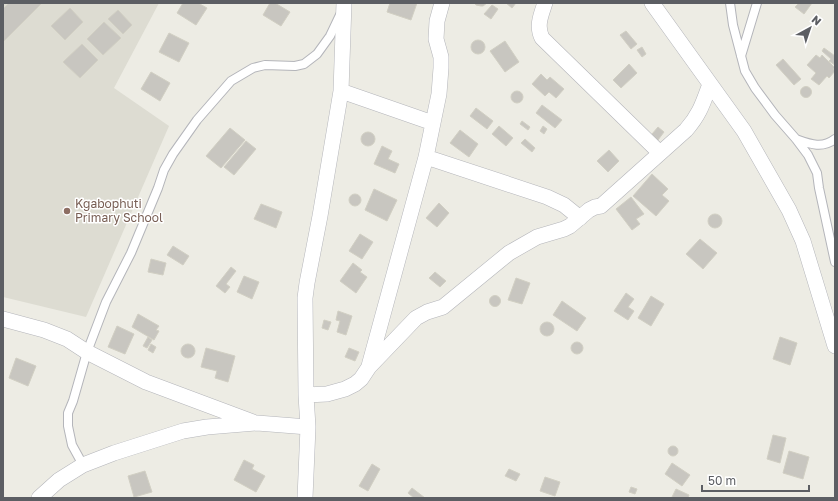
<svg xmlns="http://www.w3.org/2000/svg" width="838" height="501" viewBox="0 0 838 501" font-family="'Golos Text',sans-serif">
<rect width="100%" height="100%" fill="#edece4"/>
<path fill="#dddcd2" d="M3,3H159L114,88L169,126L86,317L3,297Z"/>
<path fill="#c8c6c0" stroke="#d1cfc3" d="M9,3H42L3,42V9Z
M183,3H198L207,8L196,25L177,13Z
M270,3H275L290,12L281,26L263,15Z
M390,3H417L411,20L387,12Z
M474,3H487L483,6H481L476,5Z
M506,3H516L512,8Z
M799,3H812L804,14L795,7Z
M492,5L498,9L491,19L484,14Z
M70,8L83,22L65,40L51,26Z
M118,10L132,25L123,34L108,19Z
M104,22L121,38L103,55L87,39Z
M626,31L637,44L631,49L620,35Z
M169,33L189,43L179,62L159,52Z
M471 47a7 7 0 1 1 14 0a7 7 0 1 1-14 0Z
M505,41L519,62L505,72L490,51Z
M82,44L98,60L80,78L63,62Z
M642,47L646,54L642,57L637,50Z
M824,48L835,56V65L829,61L831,59L822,51Z
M816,55L820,58L822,55L835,68L833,69L835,71L829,78L827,76L819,85L811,79L816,73L807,65Z
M783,59L801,79L794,85L776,65Z
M629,64L637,73L621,88L613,80Z
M151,72L170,83L160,101L141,89Z
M541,74L547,80L550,77L564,89L556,98L549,92L545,96L532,84Z
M800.5 92a5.5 5.5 0 1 1 11 0a5.5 5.5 0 1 1-11 0Z
M511 97a6 6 0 1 1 12 0a6 6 0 1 1-12 0Z
M542,105L562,120L555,128L536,113Z
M476,108L493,121L487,129L470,116Z
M522,121L530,127L528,130L520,124Z
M499,126L513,138L506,146L492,134Z
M543,126L547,129L544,134L540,131Z
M658,127L664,132L658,140L652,134Z
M230,128L245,140L221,168L206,156Z
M460,130L478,144L469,157L450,143Z
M361 139a7 7 0 1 1 14 0a7 7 0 1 1-14 0Z
M525,139L535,148L532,152L521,143Z
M246,141L256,149L234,175L224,167Z
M382,146L392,151L388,159L399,164L395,173L374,164Z
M609,150L619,161L608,172L597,161Z
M652,174L668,189L662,195L669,201L656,216L633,196Z
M374,189L397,200L387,221L365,210Z
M349 200a6 6 0 1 1 12 0a6 6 0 1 1-12 0Z
M631,197L644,214L636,219L640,224L632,230L616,209Z
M439,203L449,213L437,227L426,218Z
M261,204L282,212L276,228L254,219Z
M708 221a7 7 0 1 1 14 0a7 7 0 1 1-14 0Z
M360,234L373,242L362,259L349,251Z
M700,239L717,253L703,269L686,254Z
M173,246L189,256L183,265L167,255Z
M151,259L166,263L163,275L148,272Z
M353,263L362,270L360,272L367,277L356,293L340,281Z
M231,267L236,271L226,284L230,287L225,293L216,286Z
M435,272L446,281L440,287L429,278Z
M244,276L259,282L252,299L237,292Z
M516,278L530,283L522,304L508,300Z
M626,293L634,299L628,307L634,311L628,320L614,311Z
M489.5 301a5.5 5.5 0 1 1 11 0a5.5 5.5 0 1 1-11 0Z
M651,296L664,304L651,326L638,318Z
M562,301L586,318L577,331L553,315Z
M338,311L352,316L346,335L337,332L340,321L336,320Z
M138,314L159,326L156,330L159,331L154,340L132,327Z
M324,320L331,322L328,330L322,328Z
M540 329a7 7 0 1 1 14 0a7 7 0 1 1-14 0Z
M117,326L134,334L125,354L108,347Z
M148,337L152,340L147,348L143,346Z
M780,337L797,343L790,365L773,359Z
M571 348a6 6 0 1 1 12 0a6 6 0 1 1-12 0Z
M151,344L156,347L153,353L148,350Z
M181 351a7 7 0 1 1 14 0a7 7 0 1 1-14 0Z
M206,348L235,356L228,382L215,378L217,371L201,367Z
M349,348L359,352L355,361L345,357Z
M16,358L36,366L28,386L9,378Z
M773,435L786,438L780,463L767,459Z
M668 451a5 5 0 1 1 10 0a5 5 0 1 1-10 0Z
M789,451L809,457L803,479L783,473Z
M244,460L254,465L252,469L265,476L256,492L234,480Z
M672,463L690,475L682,486L665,474Z
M372,464L380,469L368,491L359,486Z
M509,469L520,474L516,481L505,476Z
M145,471L152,492L134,497L128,476Z
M545,477L560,482L555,496L540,491Z
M631,487L637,489L635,494L629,492Z
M412,488L425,498H414L408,493Z
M676,489L689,495L688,498H674L672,497Z"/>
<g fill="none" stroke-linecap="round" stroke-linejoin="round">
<g stroke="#b4b5ba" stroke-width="10">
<path id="service" d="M730,3L733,25L745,71L755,88L775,115L796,139L808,155L817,173L819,188L835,262
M741,56L757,3
M796,139C810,144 822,149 835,139
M83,465L72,445L68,426V413L73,401L87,352L106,302L131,253L158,188L164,170L173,154L197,120L231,81L253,68L265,65L295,66L304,64L317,54L330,36L340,15"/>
</g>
<g stroke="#b4b5ba" stroke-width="16">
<path id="minor" d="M545,3C541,15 536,26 542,38L660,153
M652,3L744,131L789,210L803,241L835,346
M341,91L433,123L426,157L369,366
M433,123L439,94L441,68V57L436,39L437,21L442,3
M426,157L547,197L564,205L580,218
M3,319L44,330L67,339L87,352L146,382L253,422
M306,395L327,394L345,389L355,384L361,379L369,367L416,318L427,312L443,307L509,253L537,237L564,229L570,226L589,210L595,207L601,206L686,130C700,114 703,103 710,84
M39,498L59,480L83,465L114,453L183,431L207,427L257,423L308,427
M305,498L308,427L306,395L305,298L307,283L320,216L341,91L344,3"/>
</g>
<use href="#service" stroke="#fff" stroke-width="8"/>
<use href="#minor" stroke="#fff" stroke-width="15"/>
</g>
<circle fill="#8d6e63" stroke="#fff" stroke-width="1.5" cx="67" cy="211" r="4"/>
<g text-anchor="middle" stroke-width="3" stroke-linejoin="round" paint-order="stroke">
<g font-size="12" fill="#785e54" stroke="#fff" text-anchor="start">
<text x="75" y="208">Kgabophuti<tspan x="75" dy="14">Primary School</tspan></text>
</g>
</g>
<rect width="838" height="501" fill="none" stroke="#5c5e63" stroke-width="8"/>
<g transform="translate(810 28) rotate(40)" stroke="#ffffff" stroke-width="3" paint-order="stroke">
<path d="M0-3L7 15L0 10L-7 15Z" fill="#5c5e63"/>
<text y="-6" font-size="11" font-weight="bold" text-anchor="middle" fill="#5c5e63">N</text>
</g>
<path d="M702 485v6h107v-6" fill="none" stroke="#5c5e63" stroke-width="2"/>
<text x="708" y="485" font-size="12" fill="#5c5e63" stroke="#ffffff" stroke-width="3" paint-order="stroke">50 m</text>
</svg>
